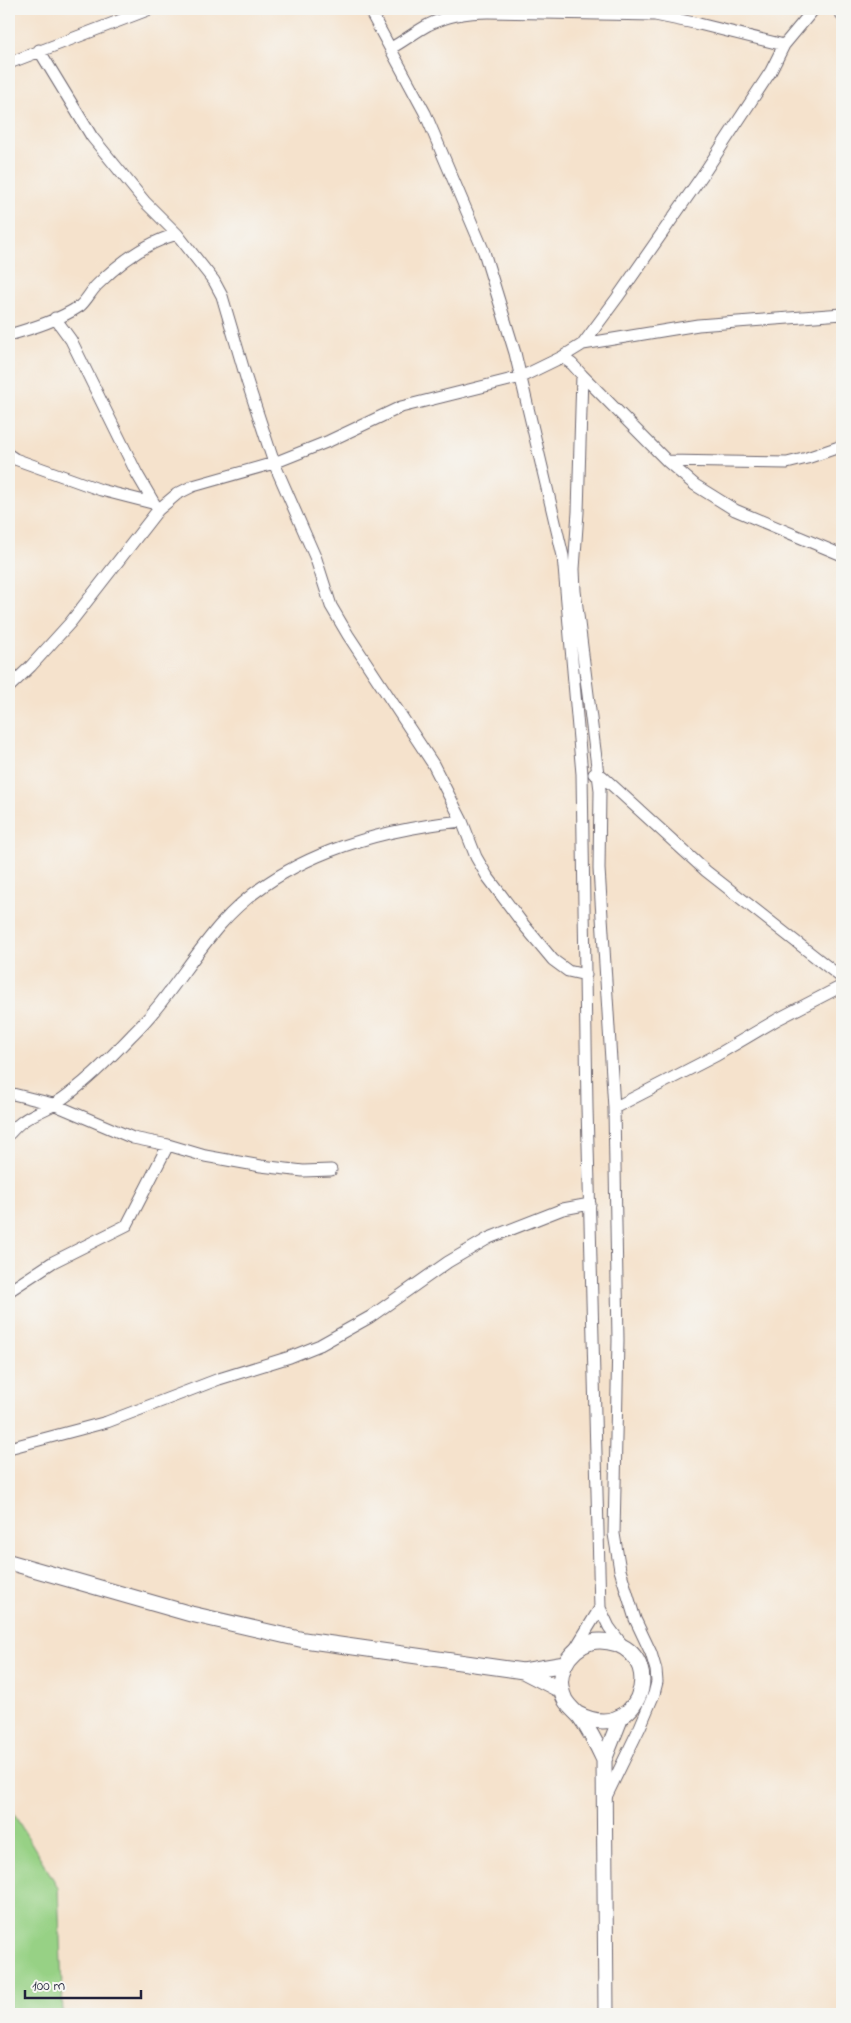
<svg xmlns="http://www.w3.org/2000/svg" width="851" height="2023" viewBox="0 0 851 2023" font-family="'Indie Flower',sans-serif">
<rect width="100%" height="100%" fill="#f6f6f2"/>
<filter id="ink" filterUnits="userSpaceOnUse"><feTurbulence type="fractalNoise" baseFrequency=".02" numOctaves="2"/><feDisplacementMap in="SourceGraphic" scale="10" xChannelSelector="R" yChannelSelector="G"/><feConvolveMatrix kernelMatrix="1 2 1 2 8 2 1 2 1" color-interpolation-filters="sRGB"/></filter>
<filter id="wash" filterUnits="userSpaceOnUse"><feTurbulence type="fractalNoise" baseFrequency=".0096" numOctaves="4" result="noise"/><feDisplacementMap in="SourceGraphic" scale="20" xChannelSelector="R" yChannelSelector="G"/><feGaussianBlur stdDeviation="1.12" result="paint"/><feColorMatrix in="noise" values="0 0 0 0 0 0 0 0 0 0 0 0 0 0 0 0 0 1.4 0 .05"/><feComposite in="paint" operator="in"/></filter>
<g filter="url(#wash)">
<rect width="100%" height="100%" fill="#f5e2cc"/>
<path fill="#97d185" stroke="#5c7a60" d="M9,1806L58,1887L63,2014H9Z"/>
</g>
<g filter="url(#ink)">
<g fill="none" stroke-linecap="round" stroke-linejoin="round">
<g stroke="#6c656e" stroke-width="13">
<path id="minor" d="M369,9L425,113L484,252L515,353L563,556L582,774L587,1107L600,1608L609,1627L623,1646
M841,9L842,16
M391,48C404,41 415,32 428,25C446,16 469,12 489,12L655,15L699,24L784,45
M39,50L92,137L145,202L177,234L214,281L222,296L247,381L274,463L316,559L331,606L348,635L433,764L462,821L476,857L487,876L523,924L553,960L568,971L586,975
M9,63L150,9
M55,318L71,340L137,474L158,510
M9,335C33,328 59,320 80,306C86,301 91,291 97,285C120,262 145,243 177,234
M583,344L698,325L842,314
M562,357L572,364L582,375L667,461L695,485L735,510L842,555
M582,375L578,512L574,569L575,591L600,790L599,869L614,1108L618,1340L614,1534L620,1570L635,1619L651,1653L656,1670L657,1682L654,1694L640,1727L605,1799
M9,455L15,459L101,490L152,503
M667,461L787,463L807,458L842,446
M9,687L31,666L70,623L158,510L177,494L193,486L274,463L329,441L401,407L521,377L562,357L583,344L617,298L704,173L771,71L784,45L814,9
M594,774L602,776L706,871L842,978
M9,1093L53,1104L133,1138L168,1145L205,1156L261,1166L303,1171L331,1170
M614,1108L717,1055L778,1019L842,986
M9,1134C13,1130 18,1124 23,1121C32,1114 43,1111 53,1105C83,1086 108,1060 132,1035C166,1002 189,961 220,925C279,857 375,830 462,821
M9,1291L53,1262L127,1225L168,1145
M9,1448L107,1422L219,1379L290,1357L320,1345L370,1317L448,1262L489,1238L563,1209L590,1204
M575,1649L600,1608"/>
</g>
<g stroke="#6c656e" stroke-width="17">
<path id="major" d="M9,1562L191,1614L304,1640L523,1671L565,1664
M523,1671L562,1691
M578,1714C635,1745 667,1664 617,1644C608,1641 600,1640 591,1642C567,1650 553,1677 565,1700C569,1707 575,1711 580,1717C590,1731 597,1745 604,1760L606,2014
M604,1760L621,1717"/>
</g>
<use href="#minor" stroke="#fff" stroke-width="11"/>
<use href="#major" stroke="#fff" stroke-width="15"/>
</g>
</g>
<rect width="851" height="2023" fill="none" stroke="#f6f6f2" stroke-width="30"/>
<path d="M25 1990v8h116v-8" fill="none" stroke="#22223b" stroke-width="2.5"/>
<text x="32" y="1990" font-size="15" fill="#22223b" stroke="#f6f6f2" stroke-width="4" paint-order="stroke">100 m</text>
</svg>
